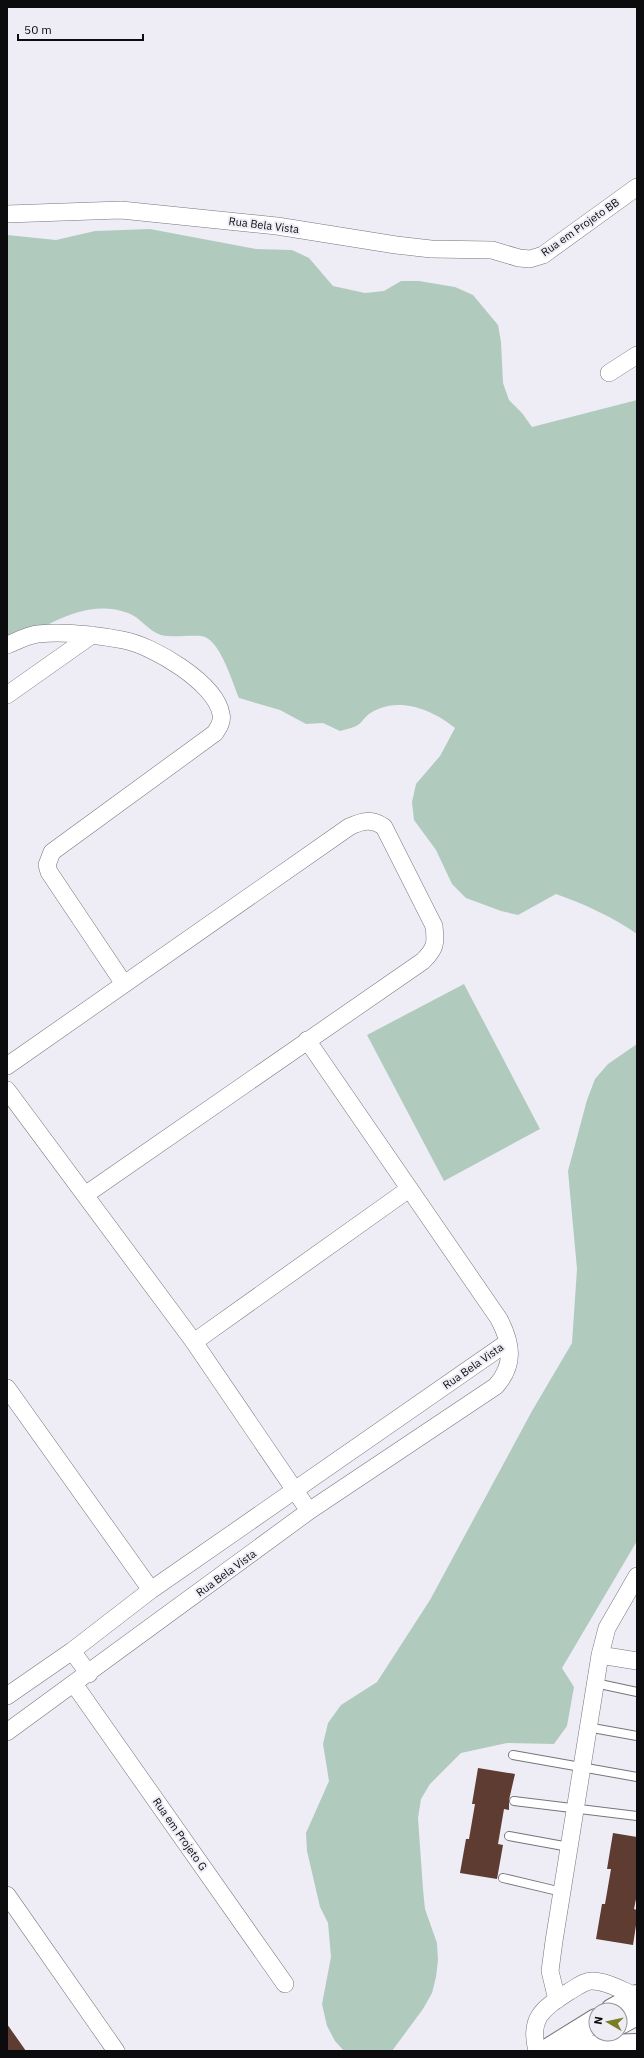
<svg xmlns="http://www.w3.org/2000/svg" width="644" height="2058" viewBox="0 0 644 2058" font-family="'IBM Plex Sans',sans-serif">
<rect width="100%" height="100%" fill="#eeedf6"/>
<path fill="#b1cabe" d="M150,229L256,249L292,250L309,258L333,286L365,293L384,291L401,281H419L455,287L473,295L498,325L501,342L503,383L509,400L522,413L532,427L637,400V934C613,917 584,904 556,894L518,915L501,911L466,898L452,884L436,850L414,820L412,802L416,784L440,756L455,728C432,709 396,695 369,714C365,717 362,722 358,725C353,728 346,729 340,731L323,723L306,724L280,710L239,698C232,682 220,638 201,636C188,635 173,638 161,635C148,631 140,617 128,613C84,597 45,628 7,646V235L56,240L95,231Z
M464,984L540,1129L444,1181L367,1035Z
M637,1044V1541L562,1668L574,1687L567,1726L554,1744L507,1743L461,1753L430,1784L421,1799L418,1818L423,1889L425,1909L437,1943L438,1960L436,1977L432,1993L423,2009L392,2051H344L335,2041L327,2026L322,2004L331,1957L328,1923L320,1907L307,1851L306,1833L329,1781L323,1744L328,1723L341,1705L377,1682L430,1600L532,1411L572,1343L577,1269L568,1171L587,1100L595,1079L608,1064Z"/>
<path fill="#5e3c31" d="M478,1768L515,1774L509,1800V1810L504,1809L498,1844L503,1845L497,1879L460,1873L466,1839H469L475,1804H472Z
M613,1833L637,1837V1894L634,1909L637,1910V1919L633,1945L596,1939L602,1904H605L611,1869H607Z
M7,2024L26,2051H7Z"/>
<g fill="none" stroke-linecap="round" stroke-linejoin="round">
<g stroke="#76757d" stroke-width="10">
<path id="service" d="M595,1683L637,1692
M587,1727L637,1736
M513,1755L637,1777
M514,1801L637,1816
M509,1836L569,1847
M503,1878L562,1892"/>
</g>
<g stroke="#76757d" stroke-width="18">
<path id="minor" d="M7,214L121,210L277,226L396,245L431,249L492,250L519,258L530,259L543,255L637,187
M609,373L637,355
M7,645C17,641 28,635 38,634C66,631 96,635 123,640C152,645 216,683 221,714C223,721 219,727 215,733L52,852L47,865L49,872L124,984
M7,695L92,635
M7,1066L349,827C362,821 371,818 384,827L434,926C436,943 436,948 423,961L85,1195
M7,1090L194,1342L309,1511
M194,1342L409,1189
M7,1388L151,1590
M72,1651L89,1674
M600,1655L637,1661
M74,1684L285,1984
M7,1696L72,1651L151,1590L508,1342
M7,1732L309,1511L496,1386C515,1364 512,1344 499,1319L307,1040
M7,1895L116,2051
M557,2000L550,1971L554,1941L600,1655L607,1628L637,1576
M537,2051C528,2017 544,2008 570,1991C577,1987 584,1981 592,1981C607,1981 623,1991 636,1996"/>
</g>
<g stroke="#76757d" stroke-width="24">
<path id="primary" d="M612,2010L637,1996
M620,2023L637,2014
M577,2047L637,2045
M546,2051L596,2020"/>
</g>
<use href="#service" stroke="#fff" stroke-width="8"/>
<use href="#minor" stroke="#fff" stroke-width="17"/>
<use href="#primary" stroke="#fff" stroke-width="22"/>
</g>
<g text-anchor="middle" stroke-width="4" stroke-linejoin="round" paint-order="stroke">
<g font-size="11" fill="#0c0b0e" stroke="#eeedf6">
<text transform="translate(264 225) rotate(7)" y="4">Rua Bela Vista</text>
<text transform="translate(580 227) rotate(-35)" y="4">Rua em Projeto BB</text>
<text transform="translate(473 1366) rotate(-35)" y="4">Rua Bela Vista</text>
<text transform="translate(226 1573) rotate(-36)" y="4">Rua Bela Vista</text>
<text transform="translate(180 1834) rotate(55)" y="4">Rua em Projeto G</text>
</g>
</g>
<rect width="644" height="2058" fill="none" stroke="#0c0b0e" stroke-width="16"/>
<g transform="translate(608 2022) rotate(279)"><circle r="19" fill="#eeedf6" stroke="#949399"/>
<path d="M0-3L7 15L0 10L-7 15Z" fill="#797d26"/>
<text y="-6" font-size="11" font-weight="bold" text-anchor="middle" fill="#0c0b0e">N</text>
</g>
<path d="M18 34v6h125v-6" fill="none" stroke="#0c0b0e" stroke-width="2"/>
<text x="24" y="34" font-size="12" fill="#0c0b0e" stroke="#eeedf6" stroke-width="3" paint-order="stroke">50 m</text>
</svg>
